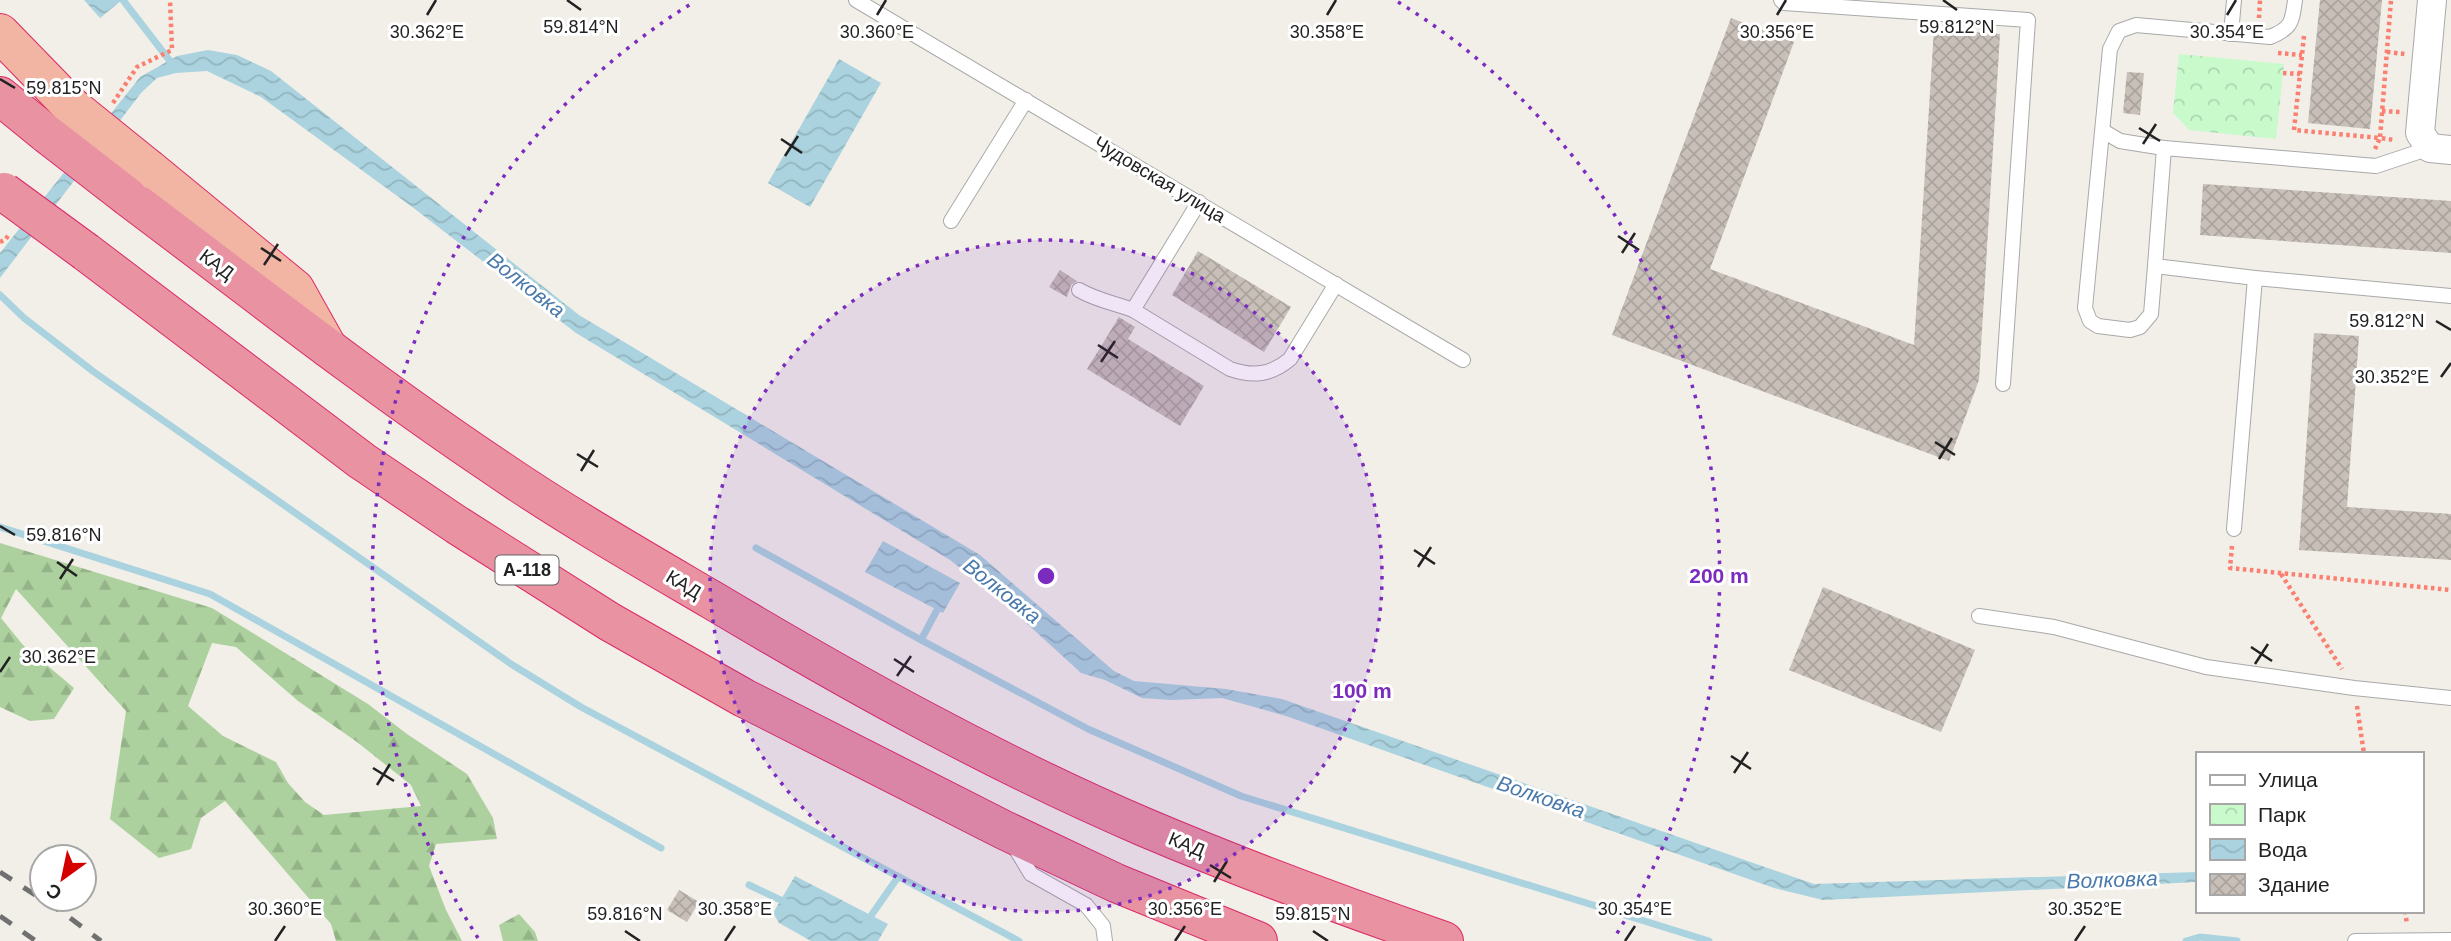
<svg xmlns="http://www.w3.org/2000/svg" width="2451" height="941" font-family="Helvetica,sans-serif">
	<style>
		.forest { fill: url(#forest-firs); fill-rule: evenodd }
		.park { fill: url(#park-crowns) }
		.water { fill: url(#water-waves) }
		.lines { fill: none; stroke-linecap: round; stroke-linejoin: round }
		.stream { stroke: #aad3df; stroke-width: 7 }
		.building { fill: url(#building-cross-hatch) }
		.service-casing { stroke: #a9a9a9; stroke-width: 16 }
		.minor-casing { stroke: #a9a9a9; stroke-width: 30 }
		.trunk-casing { stroke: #dc2a67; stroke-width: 40 }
		.motorway-casing { stroke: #dc2a67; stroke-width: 40 }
		.path { stroke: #fa8072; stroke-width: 4.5; stroke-dasharray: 3.5 3.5; stroke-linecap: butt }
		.service { stroke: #fff; stroke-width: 14 }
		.minor { stroke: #fff; stroke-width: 28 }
		.trunk { stroke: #f2b4a3; stroke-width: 38 }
		.motorway { stroke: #e892a2; stroke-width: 38 }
		.rail { stroke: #707070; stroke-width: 5; stroke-dasharray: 14 14; stroke-linecap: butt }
		.trunk-bridge-casing { stroke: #dc2a67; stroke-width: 40; stroke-linecap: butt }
		.motorway-bridge-casing { stroke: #dc2a67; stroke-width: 40; stroke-linecap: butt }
		.trunk-bridge { stroke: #f2b4a3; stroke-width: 38 }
		.motorway-bridge { stroke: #e892a2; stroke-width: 38 }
		.ticks { fill: none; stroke: #222; stroke-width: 2.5 }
		.ring { fill: none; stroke: #7b2cbf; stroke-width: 3.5; stroke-dasharray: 3.5 7 }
		.labels { text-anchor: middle; stroke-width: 6; stroke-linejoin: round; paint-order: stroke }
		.shield { fill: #fff; stroke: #646464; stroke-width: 2 }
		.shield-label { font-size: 18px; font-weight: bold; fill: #222 }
		.street-label { font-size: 19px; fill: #222; stroke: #fff }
		.water-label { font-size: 21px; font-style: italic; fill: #4a7aab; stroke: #fff }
		.ticks-label { font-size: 18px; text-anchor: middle; fill: #222; stroke: #fff; stroke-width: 6; stroke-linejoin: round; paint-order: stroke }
		.centre { fill: #7b2cbf; stroke: #fff; stroke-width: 3.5 }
		.ring-label { font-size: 21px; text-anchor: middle; font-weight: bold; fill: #7b2cbf; stroke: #fff; stroke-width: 6; stroke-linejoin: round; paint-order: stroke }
	</style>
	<defs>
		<pattern id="forest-firs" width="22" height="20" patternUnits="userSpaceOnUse" patternTransform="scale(1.75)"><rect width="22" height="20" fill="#add19e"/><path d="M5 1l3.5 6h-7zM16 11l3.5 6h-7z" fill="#95b388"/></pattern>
		<pattern id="park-crowns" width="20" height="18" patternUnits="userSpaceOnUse" patternTransform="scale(1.75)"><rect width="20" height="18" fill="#c8facc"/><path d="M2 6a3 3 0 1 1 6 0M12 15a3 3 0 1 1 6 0" fill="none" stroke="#acd6af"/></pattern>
		<pattern id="water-waves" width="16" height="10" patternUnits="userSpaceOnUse" patternTransform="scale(1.75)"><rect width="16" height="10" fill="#aad3df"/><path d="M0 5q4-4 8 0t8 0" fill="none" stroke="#92b5bf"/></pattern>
		<pattern id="building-cross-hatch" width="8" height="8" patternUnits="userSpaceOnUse" patternTransform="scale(1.75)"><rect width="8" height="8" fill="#c7bfb8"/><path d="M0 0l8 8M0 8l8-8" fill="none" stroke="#aba49e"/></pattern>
	</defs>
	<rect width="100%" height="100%" fill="#f2efe9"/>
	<!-- forest -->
	<g class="forest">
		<path d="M 0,543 L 212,608 L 368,704 L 407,734 L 467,774 L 493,818 L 497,839 L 436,844 L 429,866 L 446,910 L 462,941 L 336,941 L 331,924 L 225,801 L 201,818 L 191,849 L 159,858 L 110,819 L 126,711 L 16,589 L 1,618 L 23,645 L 74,688 L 54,719 L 30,721 L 0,707 ZM 212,643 L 236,647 L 298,701 L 357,742 L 411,785 L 421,806 L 324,815 L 305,802 L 288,783 L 276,762 L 223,736 L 188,706 Z"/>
		<polygon points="519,914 535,932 538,941 503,941 499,925"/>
	</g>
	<!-- park -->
	<polygon class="park" points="2179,54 2284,64 2276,139 2189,130 2173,113"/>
	<!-- water -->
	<g class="water">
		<polygon points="84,0 122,0 100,18"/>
		<polygon points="208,50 237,55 271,71 579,315 980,555 1114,671 1134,681 1226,689 1282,699 1814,884 2197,872 2197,882 1823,900 1774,888 1286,716 1222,698 1171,700 1142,698 1105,680 1081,673 999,598 950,560 576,333 411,206 261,97 207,71 176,73 157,78 141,93 0,278 0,253 140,77 177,56"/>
		<polygon points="839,59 881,83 810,207 768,183"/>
		<polygon points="883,541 960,583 943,613 865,572"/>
		<polygon points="795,876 888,924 878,941 811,941 779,923 773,913"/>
	</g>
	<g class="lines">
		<!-- stream -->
		<g class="stream">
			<polyline points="123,0 173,65"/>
			<polyline points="0,295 24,318 94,372 511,664 581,707 1019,941"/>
			<polyline points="0,527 210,594 661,848"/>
			<polyline points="756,548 921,640 1088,729 1241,796 1709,941"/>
			<polyline points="921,640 937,610"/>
			<polyline points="749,885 789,904"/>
			<polyline points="866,923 898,877"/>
			<polyline points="2186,941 2200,937 2237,941"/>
		</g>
	</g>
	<!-- building -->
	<g class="building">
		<polygon points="2320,0 2382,0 2370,129 2308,123"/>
		<polygon points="1731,18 1794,42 1710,269 1914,345 1934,29 2000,34 1979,380 1949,461 1612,335"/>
		<polygon points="2127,72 2144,73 2140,115 2123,113"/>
		<polygon points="2203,184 2451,201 2451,253 2200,235"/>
		<polygon points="1198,251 1291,307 1264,352 1172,295"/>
		<polygon points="1060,270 1077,281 1071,285 1067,297 1049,287"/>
		<polygon points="1119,317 1135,327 1128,339 1204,386 1180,426 1087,369"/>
		<polygon points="2314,333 2359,336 2347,507 2451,514 2451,560 2299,550"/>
		<polygon points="1823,587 1975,650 1941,732 1789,670"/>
		<polygon points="679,890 699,902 687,922 667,910"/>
	</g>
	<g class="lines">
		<!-- service casing -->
		<g class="service-casing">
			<g id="service">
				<polyline points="856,0 1463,360"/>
				<polyline points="1781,0 1784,3 2028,20 2003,384"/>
				<polyline points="2231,34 2234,0"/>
				<polyline points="2103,131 2120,141 2164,148"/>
				<polyline points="2430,148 2376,166 2164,148 2155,266 2255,278 2451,296"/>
				<path d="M 1199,202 L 1133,310 L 1230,369 C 1253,377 1271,375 1290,359 L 1336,284"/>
				<polyline points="951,221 1026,100"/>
				<path d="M 2155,266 L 2151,314 L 2140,327 L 2130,330 L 2098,326 L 2090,321 L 2085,308 L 2110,49 L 2119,31 L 2136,25 L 2270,37 C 2292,28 2292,22 2295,0"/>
				<path d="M 1079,290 C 1096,300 1114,303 1133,310"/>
				<polyline points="2234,529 2255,278"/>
				<polyline points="1979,616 2054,627 2206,667 2354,688 2451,698"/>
				<polyline points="1014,846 1031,874 1086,905 1103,926 1105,941"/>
				<polyline points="2355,941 2451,940"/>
			</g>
		</g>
		<!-- minor casing -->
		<g class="minor-casing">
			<polyline id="minor" points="2432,0 2420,133 2430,148 2451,150"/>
		</g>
		<!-- trunk casing -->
		<g class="trunk-casing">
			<g id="trunk">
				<polyline points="0,33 71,106"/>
				<polyline points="149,169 295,289 328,348"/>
			</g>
		</g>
		<!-- motorway casing -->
		<g class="motorway-casing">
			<g id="motorway">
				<polyline points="0,96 48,135"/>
				<path d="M 128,197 C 248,287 366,380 491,464 C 562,513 637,556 712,600 C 851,683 995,763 1144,827 C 1243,869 1343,906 1444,941"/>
				<polyline points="86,252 362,461 457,525 610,622 744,698 1004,830 1116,883 1258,941"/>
			</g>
		</g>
		<!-- path -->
		<g class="path">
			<polyline points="2259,18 2260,0"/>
			<polyline points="2304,36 2294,130 2380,138 2391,0"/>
			<polyline points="2387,52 2405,54"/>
			<polyline points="2278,53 2302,55"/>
			<polyline points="2283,73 2300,74"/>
			<polyline points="113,103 137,67 172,50 170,0"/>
			<polyline points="2382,111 2400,112"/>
			<polyline points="2375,149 2380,138 2395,140"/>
			<polyline points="0,242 5,240 10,233"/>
			<polyline points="2232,546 2230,568 2451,590"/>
			<polyline points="2281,574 2342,669"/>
			<polyline points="2357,706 2364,754"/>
			<polyline points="2405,911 2407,924"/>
		</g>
		<!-- service -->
		<use href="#service" class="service"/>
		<!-- minor -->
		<use href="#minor" class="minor"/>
		<!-- trunk -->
		<use href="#trunk" class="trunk"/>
		<!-- motorway -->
		<use href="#motorway" class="motorway"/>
		<!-- rail -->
		<g class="rail">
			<polyline points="0,872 66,915 101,941"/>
			<polyline points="0,916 36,941"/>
		</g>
		<!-- trunk-bridge casing -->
		<g class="trunk-bridge-casing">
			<polyline id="trunk-bridge" points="71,106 149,169"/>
		</g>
		<!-- motorway-bridge casing -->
		<g class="motorway-bridge-casing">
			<g id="motorway-bridge">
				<polyline points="48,135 128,197"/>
				<polyline points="4,192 86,252"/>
			</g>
		</g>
		<!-- trunk-bridge -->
		<use href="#trunk-bridge" class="trunk-bridge"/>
		<!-- motorway-bridge -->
		<use href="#motorway-bridge" class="motorway-bridge"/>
	</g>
	<!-- ticks -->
	<path class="ticks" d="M 567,0 L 581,10M 1943,0 L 1957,10M 427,15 L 436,0M 877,15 L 886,0M 1327,15 L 1336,0M 1777,15 L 1786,0M 2227,15 L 2236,0M 0,79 L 15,88M 2139,128 L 2160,141M 781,139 L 802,153M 2143,144 L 2156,124M 785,156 L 798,136M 1618,236 L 1639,250M 261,248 L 281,261M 1622,253 L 1635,233M 264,265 L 278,244M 2436,321 L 2451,330M 1098,345 L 1118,358M 1101,362 L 1115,341M 2441,377 L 2451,363M 1935,442 L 1955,455M 577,454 L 598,467M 1939,459 L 1952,438M 581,471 L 594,450M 0,526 L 15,535M 1414,550 L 1435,564M 57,562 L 77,576M 1418,567 L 1431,547M 60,579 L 73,559M 2251,647 L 2272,661M 894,659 L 914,672M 2255,664 L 2268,644M 0,672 L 10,657M 897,676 L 911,656M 1731,756 L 1751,769M 373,768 L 394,781M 1734,773 L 1748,752M 377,785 L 390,764M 1210,865 L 1231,878M 1214,882 L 1227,861M 625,931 L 640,941M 1313,931 L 1328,941M 275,941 L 285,926M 725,941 L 735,926M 1175,941 L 1185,926M 1625,941 L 1635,926M 2075,941 L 2085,926"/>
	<!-- distance rings -->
	<circle cx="1046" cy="576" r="336" fill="#7b2cbf" fill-opacity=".12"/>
	<g class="ring">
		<circle cx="1046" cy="576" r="336"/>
		<path d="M478 938A673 673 0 0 1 694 2M1398 2A673 673 0 0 1 1614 938"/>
	</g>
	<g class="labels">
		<!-- shield labels -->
		<rect class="shield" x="495.5" y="555.5" width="63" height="29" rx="5"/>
		<g class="shield-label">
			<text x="527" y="576">А-118</text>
		</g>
		<!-- street labels -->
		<g class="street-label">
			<text transform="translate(1160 179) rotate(31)" y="7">Чудовская улица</text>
			<text transform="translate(217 264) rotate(37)" y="7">КАД</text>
			<text transform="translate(684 584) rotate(31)" y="7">КАД</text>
			<text transform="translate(1187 844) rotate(22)" y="7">КАД</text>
		</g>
		<!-- water labels -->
		<g class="water-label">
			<text transform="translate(526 285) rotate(38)" y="7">Волковка</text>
			<text transform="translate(1002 591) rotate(38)" y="7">Волковка</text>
			<text transform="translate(1541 797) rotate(19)" y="7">Волковка</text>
			<text transform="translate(2112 880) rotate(-2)" y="7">Волковка</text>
		</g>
	</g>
	<g class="ticks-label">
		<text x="581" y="33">59.814°N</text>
		<text x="1957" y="33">59.812°N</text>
		<text x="427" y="38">30.362°E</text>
		<text x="877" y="38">30.360°E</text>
		<text x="2227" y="38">30.354°E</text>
		<text x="1327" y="38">30.358°E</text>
		<text x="1777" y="38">30.356°E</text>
		<text x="64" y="94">59.815°N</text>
		<text x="2387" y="327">59.812°N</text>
		<text x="2392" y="383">30.352°E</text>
		<text x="64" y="541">59.816°N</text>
		<text x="59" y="663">30.362°E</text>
		<text x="285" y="915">30.360°E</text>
		<text x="735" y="915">30.358°E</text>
		<text x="1185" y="915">30.356°E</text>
		<text x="1635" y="915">30.354°E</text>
		<text x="2085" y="915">30.352°E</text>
		<text x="625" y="920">59.816°N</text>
		<text x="1313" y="920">59.815°N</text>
	</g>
	<circle cx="1046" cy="576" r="10" class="centre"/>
	<g class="ring-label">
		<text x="1719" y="583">200 m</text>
		<text x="1362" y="698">100 m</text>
	</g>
	<!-- legend -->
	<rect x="2196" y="752" width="228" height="161" fill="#ffffff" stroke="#a7a7a7" stroke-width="2"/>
	<rect x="2210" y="775" width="35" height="10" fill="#ffffff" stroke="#a7a7a7" stroke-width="2"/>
	<text x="2258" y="787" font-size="21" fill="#222222">Улица</text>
	<rect x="2210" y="804" width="35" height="21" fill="url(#park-crowns)" stroke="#a7a7a7" stroke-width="2"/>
	<text x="2258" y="822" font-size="21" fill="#222222">Парк</text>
	<rect x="2210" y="839" width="35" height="21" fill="url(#water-waves)" stroke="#a7a7a7" stroke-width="2"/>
	<text x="2258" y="857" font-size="21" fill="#222222">Вода</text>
	<rect x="2210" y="874" width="35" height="21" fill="url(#building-cross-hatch)" stroke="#a7a7a7" stroke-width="2"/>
	<text x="2258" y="892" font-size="21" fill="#222222">Здание</text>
	<!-- north arrow -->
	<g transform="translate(63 878) rotate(213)"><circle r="33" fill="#ffffff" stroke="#a7a7a7" stroke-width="2"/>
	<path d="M0-5L12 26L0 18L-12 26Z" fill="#d40000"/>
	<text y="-10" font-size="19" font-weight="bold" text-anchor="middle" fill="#222222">С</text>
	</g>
</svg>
